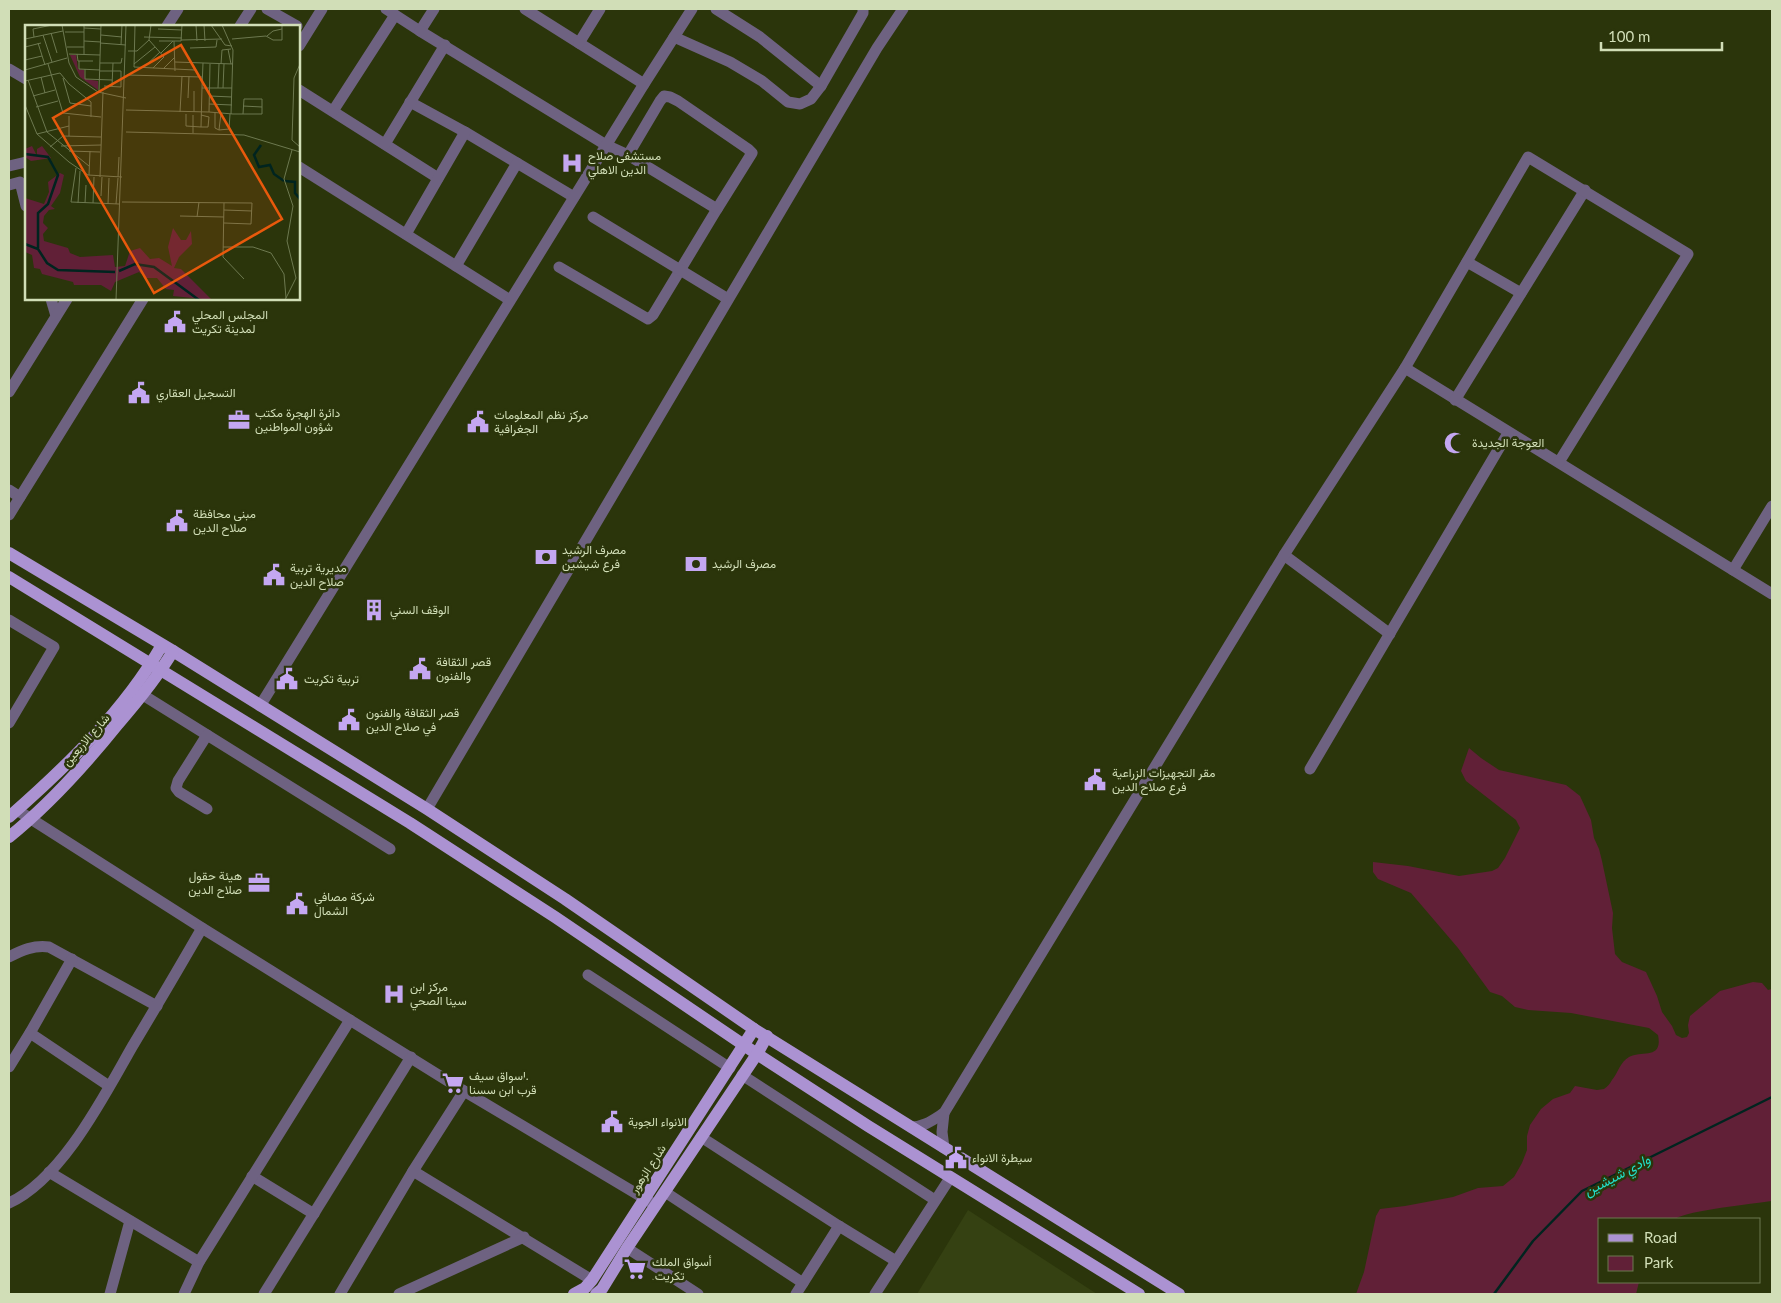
<svg xmlns="http://www.w3.org/2000/svg" width="1781" height="1303" font-family="Lato,Vazirmatn,sans-serif">
	<style>
		.built { fill: #354112 }
		.green { fill: #612037 }
		.lines { fill: none; stroke-linecap: round; stroke-linejoin: round }
		.stream { stroke: #00241f; stroke-width: 2.5 }
		.minor { stroke: #6e6281; stroke-width: 11 }
		.major { stroke: #ab92d2; stroke-width: 12 }
		.labels { text-anchor: middle; stroke-width: 5; stroke-linejoin: round; paint-order: stroke }
		.poi-label { font-size: 12px; fill: #d1deb7; stroke: #2b350b; text-anchor: start }
		.street-label { font-size: 12px; fill: #d1deb7; stroke: #2b350b }
		.water-label { font-size: 14px; font-style: italic; fill: #22e1ca; stroke: #2b350b }
		.inset-river { fill: none; stroke: #00241f; stroke-width: 2.5 }
		.inset-road { fill: none; stroke: #6d7950; stroke-width: 1 }
		.view { fill: #e8590c; fill-opacity: 0.15; stroke: #e8590c; stroke-width: 2.5 }
		.inset-edge { fill: none; stroke: #d1deb7; stroke-width: 2.5 }
	</style>
	<rect width="100%" height="100%" fill="#2b350b"/>
	<!-- built -->
	<polygon class="built" points="968,1210 1097,1294 917,1294"/>
	<!-- green -->
	<path class="green" d="M 1469,748 L 1481,758 L 1499,770 L 1566,785 L 1580,796 L 1591,820 L 1594,838 L 1599,849 L 1602,861 L 1613,913 L 1612,928 L 1615,954 L 1622,962 L 1646,972 L 1657,996 L 1662,1012 L 1672,1026 L 1676,1035 L 1682,1038 L 1687,1037 L 1689,1033 L 1688,1025 L 1690,1016 L 1720,991 L 1753,982 L 1762,983 L 1768,990 L 1772,989 L 1772,1201 C 1752,1204 1689,1210 1675,1219 L 1600,1219 L 1600,1282 L 1639,1282 L 1636,1294 L 1356,1294 L 1364,1272 L 1376,1216 L 1380,1209 L 1405,1206 L 1453,1197 L 1478,1188 L 1503,1186 L 1514,1177 L 1522,1163 L 1527,1150 L 1527,1136 L 1530,1125 L 1541,1109 L 1553,1099 L 1570,1093 L 1575,1086 L 1597,1090 L 1604,1089 C 1607,1087 1610,1084 1612,1080 C 1618,1073 1620,1062 1629,1057 C 1642,1050 1663,1060 1658,1035 L 1649,1028 L 1571,1013 L 1528,1010 L 1515,1007 L 1502,996 L 1490,992 L 1458,948 L 1411,893 L 1378,879 L 1373,872 L 1373,862 L 1408,866 L 1459,876 L 1492,871 L 1498,868 L 1505,858 L 1520,828 L 1516,820 L 1466,781 L 1461,771 Z"/>
	<g class="lines">
		<!-- stream -->
		<polyline class="stream" points="1494,1294 1533,1241 1582,1191 1772,1097"/>
		<!-- minor -->
		<g class="minor">
			<polyline points="267,9 297,26"/>
			<polyline points="386,9 420,31 434,9"/>
			<polyline points="525,9 644,84"/>
			<polyline points="716,9 760,37 821,86"/>
			<polyline points="167,26 178,9"/>
			<polyline points="240,26 251,9"/>
			<polyline points="420,31 606,145 628,155 717,209 653,315 648,319 559,267"/>
			<polyline points="674,37 730,62 762,81 788,102 800,104 811,99 821,86 863,13 863,9"/>
			<polyline points="579,43 600,9"/>
			<polyline points="299,46 322,9"/>
			<polyline points="9,69 26,79"/>
			<polyline points="299,90 438,178"/>
			<polyline points="410,102 465,132 574,197"/>
			<polyline points="333,111 395,15"/>
			<polyline points="385,144 445,45"/>
			<polyline points="628,155 660,101 664,96 670,97 678,101 748,149 752,153 717,209"/>
			<polyline points="9,166 26,162"/>
			<polyline points="299,167 510,300"/>
			<polyline points="9,185 20,182 26,206"/>
			<polyline points="593,217 728,299"/>
			<polyline points="406,234 465,132"/>
			<polyline points="1467,262 1521,293"/>
			<polyline points="456,266 517,163"/>
			<polyline points="51,299 56,316"/>
			<polyline points="1405,368 1772,594"/>
			<polyline points="9,392 67,299"/>
			<polyline points="1455,400 1585,190"/>
			<polyline points="9,490 20,497"/>
			<polyline points="9,515 143,299"/>
			<polyline points="1284,555 1390,634"/>
			<polyline points="1733,570 1772,506"/>
			<polyline points="9,620 54,647 9,723"/>
			<polyline points="143,695 390,849"/>
			<polyline points="260,706 644,84 692,9"/>
			<polyline points="1310,769 1508,433"/>
			<polyline points="207,809 179,792 176,788 178,781 207,735"/>
			<polyline points="427,809 877,48 903,9"/>
			<polyline points="17,810 202,928 464,1091 652,1203"/>
			<path d="M 9,957 C 22,950 34,945 49,947 L 157,1006"/>
			<polyline points="588,975 730,1068"/>
			<polyline points="30,1033 109,1086"/>
			<polyline points="9,1067 30,1033 72,959"/>
			<polyline points="742,1075 935,1200"/>
			<polyline points="944,1113 942,1132 944,1148"/>
			<path d="M 911,1127 C 924,1127 933,1120 944,1113 L 1284,555 L 1405,368 L 1528,157 L 1688,254 L 1559,462"/>
			<polyline points="701,1137 839,1226 896,1261"/>
			<polyline points="413,1171 592,1280"/>
			<polyline points="49,1172 199,1262"/>
			<polyline points="252,1176 314,1214"/>
			<polyline points="665,1192 803,1283"/>
			<path d="M 9,1203 C 62,1179 104,1096 132,1047 C 156,1007 179,968 202,928"/>
			<polyline points="627,1248 698,1294"/>
			<polyline points="110,1294 130,1221"/>
			<polyline points="184,1294 199,1262 350,1020"/>
			<polyline points="264,1294 411,1057"/>
			<polyline points="340,1294 413,1171 464,1091"/>
			<polyline points="399,1294 524,1237"/>
			<polyline points="796,1294 839,1226"/>
			<polyline points="875,1294 950,1178"/>
		</g>
		<!-- major -->
		<g class="major">
			<polyline points="9,553 173,651 427,809 565,899 754,1029 1179,1294"/>
			<polyline points="9,577 410,823 555,917 757,1054 868,1126 1139,1294"/>
			<path d="M 9,817 C 66,767 124,711 162,645"/>
			<path d="M 9,837 C 50,804 85,765 118,724 C 138,701 157,678 173,651"/>
			<polyline points="574,1294 585,1288 592,1280 754,1029"/>
			<polyline points="596,1294 602,1289 627,1248 757,1054 767,1036"/>
		</g>
	</g>
	<!-- icons -->
	<defs>
		<g id="hospital-bare" transform="scale(1.725)"><path d="M-5-5h3v3.5h4V-5h3V5h-3V1.5h-4V5h-3Z" fill="#c4a7f1" stroke="#2b350b" stroke-width="2.5" paint-order="stroke"/></g>
		<g id="civic-bare" transform="scale(1.725)"><path d="M-.6-6.5H3V-4.5H.6V-3L4-1V1h2V6H-6V1h2V-1L-.6-3ZM-1.2 2.5V6h2.4V2.5Z" fill="#c4a7f1" stroke="#2b350b" stroke-width="2.5" paint-order="stroke"/></g>
		<g id="office-bare" transform="scale(1.725)"><path d="M-6-3h4V-5.5h4V-3h4V5H-6ZM-1-4.5V-3h2v-1.5ZM-6 0V1H6V0Z" fill="#c4a7f1" stroke="#2b350b" stroke-width="2.5" paint-order="stroke"/></g>
		<g id="mosque-bare" transform="scale(1.725)"><path d="M3.5-4.9A6 6 0 1 0 3.5 4.9A5 5 0 1 1 3.5-4.9Z" fill="#c4a7f1" stroke="#2b350b" stroke-width="2.5" paint-order="stroke"/></g>
		<g id="bank-bare" transform="scale(1.725)"><path d="M-6-4H6V4H-6ZM0-2.3a2.3 2.3 0 1 0 0 4.6a2.3 2.3 0 1 0 0-4.6Z" fill="#c4a7f1" stroke="#2b350b" stroke-width="2.5" paint-order="stroke"/></g>
		<g id="building-bare" transform="scale(1.725)"><path d="M-4-6H4V6H1V3H-1V6H-4ZM-2.5-4.3h1.7v1.8h-1.7ZM.8-4.3h1.7v1.8H.8ZM-2.5-1h1.7V.8h-1.7ZM.8-1h1.7V.8H.8Z" fill="#c4a7f1" stroke="#2b350b" stroke-width="2.5" paint-order="stroke"/></g>
		<g id="supermarket-bare" transform="scale(1.725)"><path d="M-6-5.5h2.5l.6 2H6L4.5 2H-2.5L-4.4-4H-6ZM-1.5 3.2a1.3 1.3 0 1 0 .1 0ZM3 3.2a1.3 1.3 0 1 0 .1 0Z" fill="#c4a7f1" stroke="#2b350b" stroke-width="2.5" paint-order="stroke"/></g>
	</defs>
	<g fill-rule="evenodd">
		<use href="#hospital-bare" x="572" y="163"/>
		<use href="#civic-bare" x="175" y="322"/>
		<use href="#civic-bare" x="139" y="393"/>
		<use href="#office-bare" x="239" y="420"/>
		<use href="#civic-bare" x="478" y="422"/>
		<use href="#mosque-bare" x="1455" y="443"/>
		<use href="#civic-bare" x="177" y="521"/>
		<use href="#bank-bare" x="546" y="557"/>
		<use href="#bank-bare" x="696" y="564"/>
		<use href="#civic-bare" x="274" y="575"/>
		<use href="#building-bare" x="374" y="610"/>
		<use href="#civic-bare" x="420" y="669"/>
		<use href="#civic-bare" x="287" y="679"/>
		<use href="#civic-bare" x="349" y="720"/>
		<use href="#civic-bare" x="1095" y="780"/>
		<use href="#office-bare" x="259" y="883"/>
		<use href="#civic-bare" x="297" y="904"/>
		<use href="#hospital-bare" x="394" y="994"/>
		<use href="#supermarket-bare" x="453" y="1083"/>
		<use href="#civic-bare" x="612" y="1122"/>
		<use href="#civic-bare" x="956" y="1158"/>
		<use href="#supermarket-bare" x="635" y="1269"/>
	</g>
	<g class="labels">
		<!-- poi labels -->
		<g class="poi-label">
			<text x="588" y="160">مستشفى صلاح<tspan x="588" dy="14">الدين الاهلي</tspan></text>
			<text x="192" y="319">المجلس المحلي<tspan x="192" dy="14">لمدينة تكريت</tspan></text>
			<text x="156" y="397">التسجيل العقاري</text>
			<text x="255" y="417">دائرة الهجرة مكتب<tspan x="255" dy="14">شؤون المواطنين</tspan></text>
			<text x="494" y="419">مركز نظم المعلومات<tspan x="494" dy="14">الجغرافية</tspan></text>
			<text x="1472" y="447">العوجة الجديدة</text>
			<text x="193" y="518">مبنى محافظة<tspan x="193" dy="14">صلاح الدين</tspan></text>
			<text x="562" y="554">مصرف الرشيد<tspan x="562" dy="14">فرع شيشين</tspan></text>
			<text x="712" y="568">مصرف الرشيد</text>
			<text x="290" y="572">مديرية تربية<tspan x="290" dy="14">صلاح الدين</tspan></text>
			<text x="390" y="614">الوقف السني</text>
			<text x="436" y="666">قصر الثقافة<tspan x="436" dy="14">والفنون</tspan></text>
			<text x="304" y="683">تربية تكريت</text>
			<text x="366" y="717">قصر الثقافة والفنون<tspan x="366" dy="14">في صلاح الدين</tspan></text>
			<text x="1112" y="777">مقر التجهيزات الزراعية<tspan x="1112" dy="14">فرع صلاح الدين</tspan></text>
			<text x="242" y="880" text-anchor="end">هيئة حقول<tspan x="242" dy="14">صلاح الدين</tspan></text>
			<text x="314" y="901">شركة مصافي<tspan x="314" dy="14">الشمال</tspan></text>
			<text x="410" y="991">مركز ابن<tspan x="410" dy="14">سينا الصحي</tspan></text>
			<text x="469" y="1080">اسواق سيف.<tspan x="469" dy="14">قرب ابن سسنا</tspan></text>
			<text x="628" y="1126">الانواء الجوية</text>
			<text x="972" y="1162">سيطرة الانواء</text>
			<text x="652" y="1266">أسواق الملك<tspan x="652" dy="14">.تكريت</tspan></text>
		</g>
		<!-- street labels -->
		<g class="street-label">
			<text transform="translate(86 740) rotate(-49)" y="4">شارع الاربعين</text>
			<text transform="translate(648 1169) rotate(-57)" y="4">شارع الزهور</text>
		</g>
		<!-- water labels -->
		<g class="water-label">
			<text transform="translate(1617 1175) rotate(-28)" y="5">وادي شيشين</text>
		</g>
	</g>
	<!-- overview -->
	<g transform="translate(25 25)">
		<rect width="275" height="275" fill="#2b350b"/>
		<path d="M 45,30 L 51,30 L 53,44 L 59,45 L 60,54 L 73,56 L 73,65 L 55,52 ZM 7,121 L 12,131 L 12,124 L 17,121 L 26,133 L 6,136 L 0,132 L 0,124 ZM 35,148 L 39,150 L 35,168 L 26,181 L 30,184 L 24,185 L 19,191 L 18,198 L 23,203 L 18,209 L 19,216 L 43,223 L 45,228 L 55,232 L 88,230 L 90,242 L 100,241 L 105,226 L 115,223 L 125,234 L 134,233 L 147,241 L 143,222 L 148,203 L 156,215 L 161,215 L 166,206 L 167,219 L 154,232 L 149,243 L 156,244 L 187,275 L 148,271 L 149,265 L 141,264 L 132,253 L 121,253 L 114,247 L 90,257 L 86,266 L 76,260 L 49,260 L 48,257 L 17,249 L 15,244 L 9,243 L 7,230 L 0,227 L 0,173 L 19,179 L 24,167 L 23,157 Z" fill="#612037"/>
		<path class="inset-river" d="M 236,120 L 229,130 L 234,142 L 245,140 L 249,149 L 259,156M 0,129 L 23,132 L 33,150 L 23,179 L 13,188 L 13,223M 260,156 L 270,157 L 270,168 L 275,174M 0,219 L 13,224 L 22,238 L 33,245 L 90,247M 94,246 L 110,239 L 129,242 L 174,275"/>
		<path class="inset-road" d="M 37,0 L 44,38 L 51,52 L 73,67 L 101,73M 110,0 L 109,42 L 170,45M 171,0 L 172,16M 179,0 L 180,16M 186,0 L 200,20 L 207,21M 197,0 L 208,25 L 206,89M 59,3 L 76,4M 133,4 L 157,5M 40,7 L 59,7M 26,8 L 32,28M 18,10 L 27,37M 76,10 L 97,12M 242,11 L 248,6 L 257,4M 9,12 L 8,4 L 27,0M 119,12 L 157,13M 0,14 L 38,6M 207,14 L 241,11 L 248,15 L 257,15 L 257,0M 124,15 L 139,32 L 128,43M 156,15 L 197,14M 59,16 L 76,17M 134,16 L 156,16 L 157,0M 149,16 L 150,46M 13,18 L 20,40M 75,18 L 101,20M 96,20 L 97,0M 0,22 L 16,18M 42,22 L 59,22M 165,23 L 191,22 L 192,15M 203,24 L 206,39M 103,26 L 112,26 L 124,15 L 126,0M 136,28 L 148,16M 44,29 L 75,30M 52,29 L 53,36 L 68,36M 59,30 L 59,0M 0,35 L 17,31M 54,36 L 54,44 L 75,45M 150,37 L 208,39M 75,38 L 96,38 L 97,33M 178,38 L 177,63 L 207,63M 23,39 L 38,88 L 76,92M 109,39 L 130,22M 196,39 L 197,25 L 206,24M 275,39 L 269,53 L 267,115 L 275,122M 118,43 L 135,27M 139,43 L 150,32M 60,44 L 60,54 L 87,55M 0,45 L 42,33M 75,46 L 96,46 L 96,62 L 79,61M 102,50 L 177,52M 16,52 L 20,68M 38,53 L 45,78 L 66,81M 3,55 L 22,107 L 64,141M 0,56 L 35,48 L 44,59 L 66,77 L 66,92M 87,61 L 88,38M 193,63 L 194,39M 198,63 L 199,39M 74,66 L 76,0M 8,71 L 30,65M 185,71 L 207,72M 163,73 L 164,51M 184,79 L 207,80M 0,80 L 12,109 L 44,137 L 63,150 L 97,152M 218,81 L 237,82M 11,82 L 33,76M 101,85 L 184,87 L 208,89 L 237,89 L 237,74 L 219,74 L 218,89M 155,87 L 157,51M 169,87 L 169,66M 184,87 L 185,39M 190,88 L 190,103 L 194,105 L 204,104 L 205,89M 161,89 L 161,101 L 176,102 L 177,63M 176,102 L 183,102 L 184,92 L 176,90M 194,105 L 196,88M 101,107 L 219,110 L 275,127M 168,108 L 168,90M 12,109 L 44,101M 44,111 L 44,91M 36,121 L 76,120M 25,122 L 38,111 L 76,112M 44,126 L 75,127M 51,143 L 46,177 L 94,179M 64,150 L 65,126M 75,152 L 78,67M 93,152 L 94,132M 76,171 L 77,152M 97,177 L 227,178 L 226,199 L 199,198M 53,178 L 55,146M 60,178 L 61,160M 68,178 L 69,152M 199,178 L 198,232 L 219,254M 83,179 L 84,153M 91,179 L 93,153M 199,185 L 227,186M 155,191 L 199,192M 172,192 L 174,177M 198,222 L 228,222 L 246,228 L 259,249 L 261,273M 91,275 L 101,0M 260,275 L 271,253 L 262,216 L 268,181 L 259,154 L 267,125"/>
		<path class="view" d="M 156,20 L 257,194 L 129,268 L 28,93 Z"/>
		<rect width="275" height="275" class="inset-edge"/>
	</g>
	<!-- border -->
	<rect width="1781" height="1303" fill="none" stroke="#d1deb7" stroke-width="20"/>
	<!-- legend -->
	<rect x="1598" y="1218" width="162" height="65" fill="#2b350b" stroke="#6d7950"/>
	<rect x="1608" y="1234" width="25" height="8" fill="#ab92d2" stroke="#6d7950"/>
	<text x="1644" y="1243" font-size="15" fill="#d1deb7">Road</text>
	<rect x="1608" y="1256" width="25" height="15" fill="#612037" stroke="#6d7950"/>
	<text x="1644" y="1268" font-size="15" fill="#d1deb7">Park</text>
	<!-- scale -->
	<path d="M1601 42v8h121v-8" fill="none" stroke="#d1deb7" stroke-width="2.5"/>
	<text x="1608" y="42" font-size="15" fill="#d1deb7" stroke="#2b350b" stroke-width="4" paint-order="stroke">100 m</text>
</svg>
